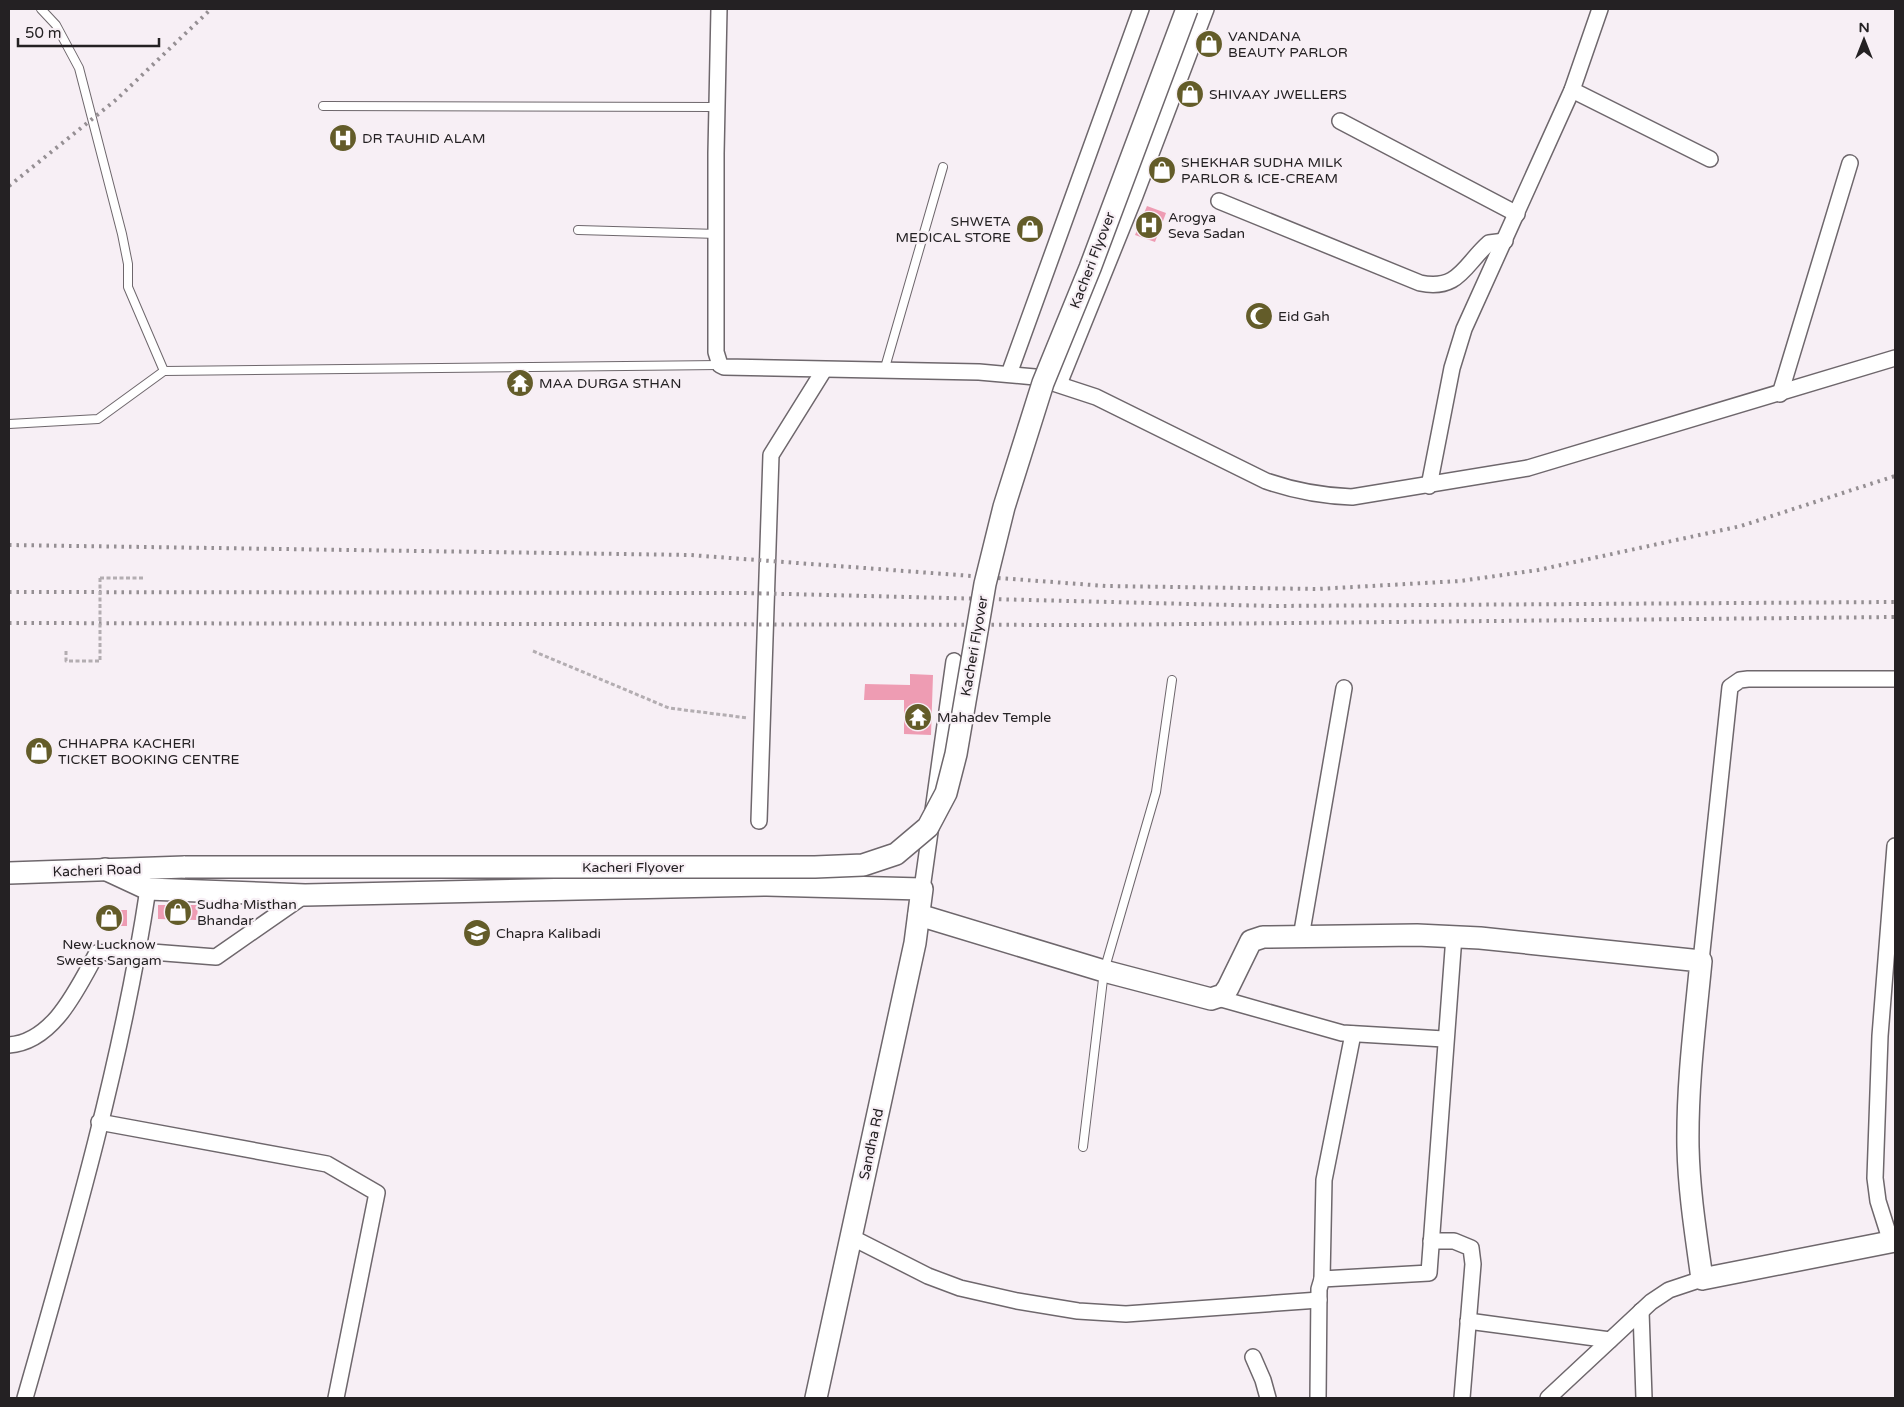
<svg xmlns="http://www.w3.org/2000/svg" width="1904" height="1407" font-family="'Varela Round',sans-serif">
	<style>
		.building { fill: #ee9cb3 }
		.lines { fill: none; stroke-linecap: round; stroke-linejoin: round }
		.lane-casing { stroke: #6e676c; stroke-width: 10 }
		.street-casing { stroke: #6e676c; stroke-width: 18 }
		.secondary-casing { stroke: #6e676c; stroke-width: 24 }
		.path { stroke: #b3adb1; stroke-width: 3; stroke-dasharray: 4 2.5; stroke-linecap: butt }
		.lane { stroke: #fff; stroke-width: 8 }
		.street { stroke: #fff; stroke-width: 15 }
		.secondary { stroke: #fff; stroke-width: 21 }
		.rail { stroke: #958f93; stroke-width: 4; stroke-dasharray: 2.5 5; stroke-linecap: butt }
		.secondary-bridge-casing { stroke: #6e676c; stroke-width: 24; stroke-linecap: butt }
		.path-bridge { stroke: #b3adb1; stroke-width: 3; stroke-dasharray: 4 2.5; stroke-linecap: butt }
		.secondary-bridge { stroke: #fff; stroke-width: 21 }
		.labels { text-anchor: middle; stroke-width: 4.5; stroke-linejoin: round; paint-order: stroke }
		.poi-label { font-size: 14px; fill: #242123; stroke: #f7eff5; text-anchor: start }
		.street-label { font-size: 14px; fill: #242123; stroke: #f7eff5 }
	</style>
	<rect width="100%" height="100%" fill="#f7eff5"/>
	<!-- building -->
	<g class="building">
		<polygon points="1147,206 1166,213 1155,242 1135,235"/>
		<polygon points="910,674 933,675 931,735 904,734 904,700 864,700 865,684 910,685"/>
		<polygon points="158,905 198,905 197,920 158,919"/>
		<rect x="102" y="910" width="25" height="16"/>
	</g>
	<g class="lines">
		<!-- lane casing -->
		<g class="lane-casing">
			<g id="lane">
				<polyline points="41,9 56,25 79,68 122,234 128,264 128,287 164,371"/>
				<polyline points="323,106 717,107"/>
				<polyline points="578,230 718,234"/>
				<polyline points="884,371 943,167"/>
				<polyline points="9,424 98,419 164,371 720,365"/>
				<polyline points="1083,1147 1104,971 1156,792 1172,680"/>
			</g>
		</g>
		<!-- street casing -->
		<g class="street-casing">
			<g id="street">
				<path d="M 719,9 L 716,153 L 716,352 L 720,365 L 724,367 L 979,372 L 1035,377 L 1096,397 L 1266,481 C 1295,491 1321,496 1352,497 L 1528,468 L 1895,358"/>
				<polyline points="1572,90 1710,159"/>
				<polyline points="1340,121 1517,214"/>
				<path d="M 1219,201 L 1420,283 C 1459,291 1464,265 1489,243 L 1505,241"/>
				<polyline points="1009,374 1141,9"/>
				<polyline points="1059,384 1135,196 1206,9"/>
				<polyline points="1780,394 1850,163"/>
				<polyline points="1429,486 1452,368 1464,329 1572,90 1600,9"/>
				<polyline points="759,821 771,455 824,370"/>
				<polyline points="922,889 954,661"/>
				<polyline points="1301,937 1344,688"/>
				<polyline points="1701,961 1730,687 1740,680 1748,679 1895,679"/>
				<polyline points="1218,998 1342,1033 1444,1039"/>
				<path d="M 9,1045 C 54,1042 78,987 97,953 L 139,951 L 216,957 L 305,895"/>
				<polyline points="99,1122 327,1164 377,1193 336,1398"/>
				<polyline points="851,1237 928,1276 960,1288 1017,1301 1078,1311 1126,1314 1319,1300"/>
				<polyline points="1431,1241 1454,1241 1471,1248 1473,1264 1462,1398"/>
				<polyline points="1891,1242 1878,1201 1875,1178 1880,1036 1895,846"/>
				<polyline points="1322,1279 1324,1180 1353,1034"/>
				<polyline points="1641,1311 1644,1398"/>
				<polyline points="1468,1321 1610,1340"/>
				<polyline points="1253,1357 1263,1380 1268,1398"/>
				<path d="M 25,1398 C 73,1231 122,1062 148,889"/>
				<polyline points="1318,1398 1319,1289 1322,1279 1429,1273 1454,936"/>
				<polyline points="1548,1398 1651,1302 1669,1290 1702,1279"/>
			</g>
		</g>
		<!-- secondary casing -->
		<g class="secondary-casing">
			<g id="secondary">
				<polyline points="105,869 148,889 305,895 767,885 922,889 915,943 816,1398"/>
				<polyline points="9,873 185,867"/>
				<path d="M 919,915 L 1104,971 L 1211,999 L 1223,995 L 1228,988 L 1251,941 L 1263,937 L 1417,935 L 1480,938 L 1701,961 C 1695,1023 1687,1085 1688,1147 C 1689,1192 1696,1235 1702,1279 L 1895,1241"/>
			</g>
		</g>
		<!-- path -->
		<g class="path">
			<polyline points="100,578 145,578"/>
			<polyline points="66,651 66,661 100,661"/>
			<polyline points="533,651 669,708 748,718"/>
		</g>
		<!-- lane -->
		<use href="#lane" class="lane"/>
		<!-- street -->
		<use href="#street" class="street"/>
		<!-- secondary -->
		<use href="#secondary" class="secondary"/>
		<!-- rail -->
		<g class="rail">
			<polyline points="9,186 117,99 211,9"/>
			<polyline points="9,545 690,555 1106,586 1317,589 1460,581 1538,570 1741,526 1895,476"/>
			<polyline points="9,592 746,593 1272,606 1895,602"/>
			<polyline points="9,623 1091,625 1895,617"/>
		</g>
		<!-- secondary-bridge casing -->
		<g class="secondary-bridge-casing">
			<polyline id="secondary-bridge" points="185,867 815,867 863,865 896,854 928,827 946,793 956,754 985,584 1004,507 1043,383 1090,268 1187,9"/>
		</g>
		<!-- path-bridge -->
		<polyline class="path-bridge" points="100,578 100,661"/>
		<!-- secondary-bridge -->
		<use href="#secondary-bridge" class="secondary-bridge"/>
	</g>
	<!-- icons -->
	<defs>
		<g id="shop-disc" transform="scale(1.4375)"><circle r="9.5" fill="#635c29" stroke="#f7eff5"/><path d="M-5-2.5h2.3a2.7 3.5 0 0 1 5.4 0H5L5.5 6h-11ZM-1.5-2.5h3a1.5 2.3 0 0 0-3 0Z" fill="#fff"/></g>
		<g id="hospital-disc" transform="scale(1.4375)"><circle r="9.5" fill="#635c29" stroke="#f7eff5"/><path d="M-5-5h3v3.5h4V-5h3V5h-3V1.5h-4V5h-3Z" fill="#fff"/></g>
		<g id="mosque-disc" transform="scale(1.4375)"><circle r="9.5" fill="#635c29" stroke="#f7eff5"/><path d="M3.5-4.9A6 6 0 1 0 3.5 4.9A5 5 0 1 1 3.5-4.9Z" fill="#fff"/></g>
		<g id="temple-disc" transform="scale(1.4375)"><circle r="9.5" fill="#635c29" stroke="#f7eff5"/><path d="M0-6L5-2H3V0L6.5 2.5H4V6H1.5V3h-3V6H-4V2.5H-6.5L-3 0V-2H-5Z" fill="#fff"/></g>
		<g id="school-disc" transform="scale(1.4375)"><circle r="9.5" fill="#635c29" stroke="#f7eff5"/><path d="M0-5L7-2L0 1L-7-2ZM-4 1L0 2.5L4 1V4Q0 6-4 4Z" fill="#fff"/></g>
	</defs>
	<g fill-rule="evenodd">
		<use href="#shop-disc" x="1209" y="44"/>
		<use href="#shop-disc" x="1190" y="94"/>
		<use href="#hospital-disc" x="343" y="138"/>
		<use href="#shop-disc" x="1162" y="170"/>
		<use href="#hospital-disc" x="1149" y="225"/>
		<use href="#shop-disc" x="1030" y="229"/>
		<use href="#mosque-disc" x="1259" y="316"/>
		<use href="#temple-disc" x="520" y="383"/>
		<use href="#temple-disc" x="918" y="717"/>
		<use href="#shop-disc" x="39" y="751"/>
		<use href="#shop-disc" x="178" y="912"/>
		<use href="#shop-disc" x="109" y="918"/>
		<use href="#school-disc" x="477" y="933"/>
	</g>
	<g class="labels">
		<!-- poi labels -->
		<g class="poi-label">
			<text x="1228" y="41">VANDANA<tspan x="1228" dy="16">BEAUTY PARLOR</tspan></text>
			<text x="1209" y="99">SHIVAAY JWELLERS</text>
			<text x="362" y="143">DR TAUHID ALAM</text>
			<text x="1181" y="167">SHEKHAR SUDHA MILK<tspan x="1181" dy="16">PARLOR &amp; ICE-CREAM</tspan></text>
			<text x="1168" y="222">Arogya<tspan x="1168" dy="16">Seva Sadan</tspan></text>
			<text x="1011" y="226" text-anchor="end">SHWETA<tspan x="1011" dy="16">MEDICAL STORE</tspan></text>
			<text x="1278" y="321">Eid Gah</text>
			<text x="539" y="388">MAA DURGA STHAN</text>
			<text x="937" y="722">Mahadev Temple</text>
			<text x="58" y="748">CHHAPRA KACHERI<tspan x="58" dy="16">TICKET BOOKING CENTRE</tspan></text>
			<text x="197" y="909">Sudha Misthan<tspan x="197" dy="16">Bhandar</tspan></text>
			<text x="496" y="938">Chapra Kalibadi</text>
			<text x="109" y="949" text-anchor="middle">New Lucknow<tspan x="109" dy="16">Sweets Sangam</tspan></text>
		</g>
		<!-- street labels -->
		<g class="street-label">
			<text transform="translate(1092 260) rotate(-69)" y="5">Kacheri Flyover</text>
			<text transform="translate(974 646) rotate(-80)" y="5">Kacheri Flyover</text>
			<text x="633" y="872">Kacheri Flyover</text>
			<text transform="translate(97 870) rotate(-2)" y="5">Kacheri Road</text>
			<text transform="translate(871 1144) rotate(-78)" y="5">Sandha Rd</text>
		</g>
	</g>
	<!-- border -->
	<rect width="1904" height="1407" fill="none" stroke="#242123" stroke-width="20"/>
	<!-- north arrow -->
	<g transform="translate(1864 40)" stroke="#f7eff5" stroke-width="4" paint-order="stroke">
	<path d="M0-4L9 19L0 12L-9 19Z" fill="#242123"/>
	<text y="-8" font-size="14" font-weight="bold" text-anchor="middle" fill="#242123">N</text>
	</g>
	<!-- scale -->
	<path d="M18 38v8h141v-8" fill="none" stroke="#242123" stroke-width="2.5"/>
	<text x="25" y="38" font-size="15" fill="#242123" stroke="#f7eff5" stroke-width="4" paint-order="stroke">50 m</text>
</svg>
